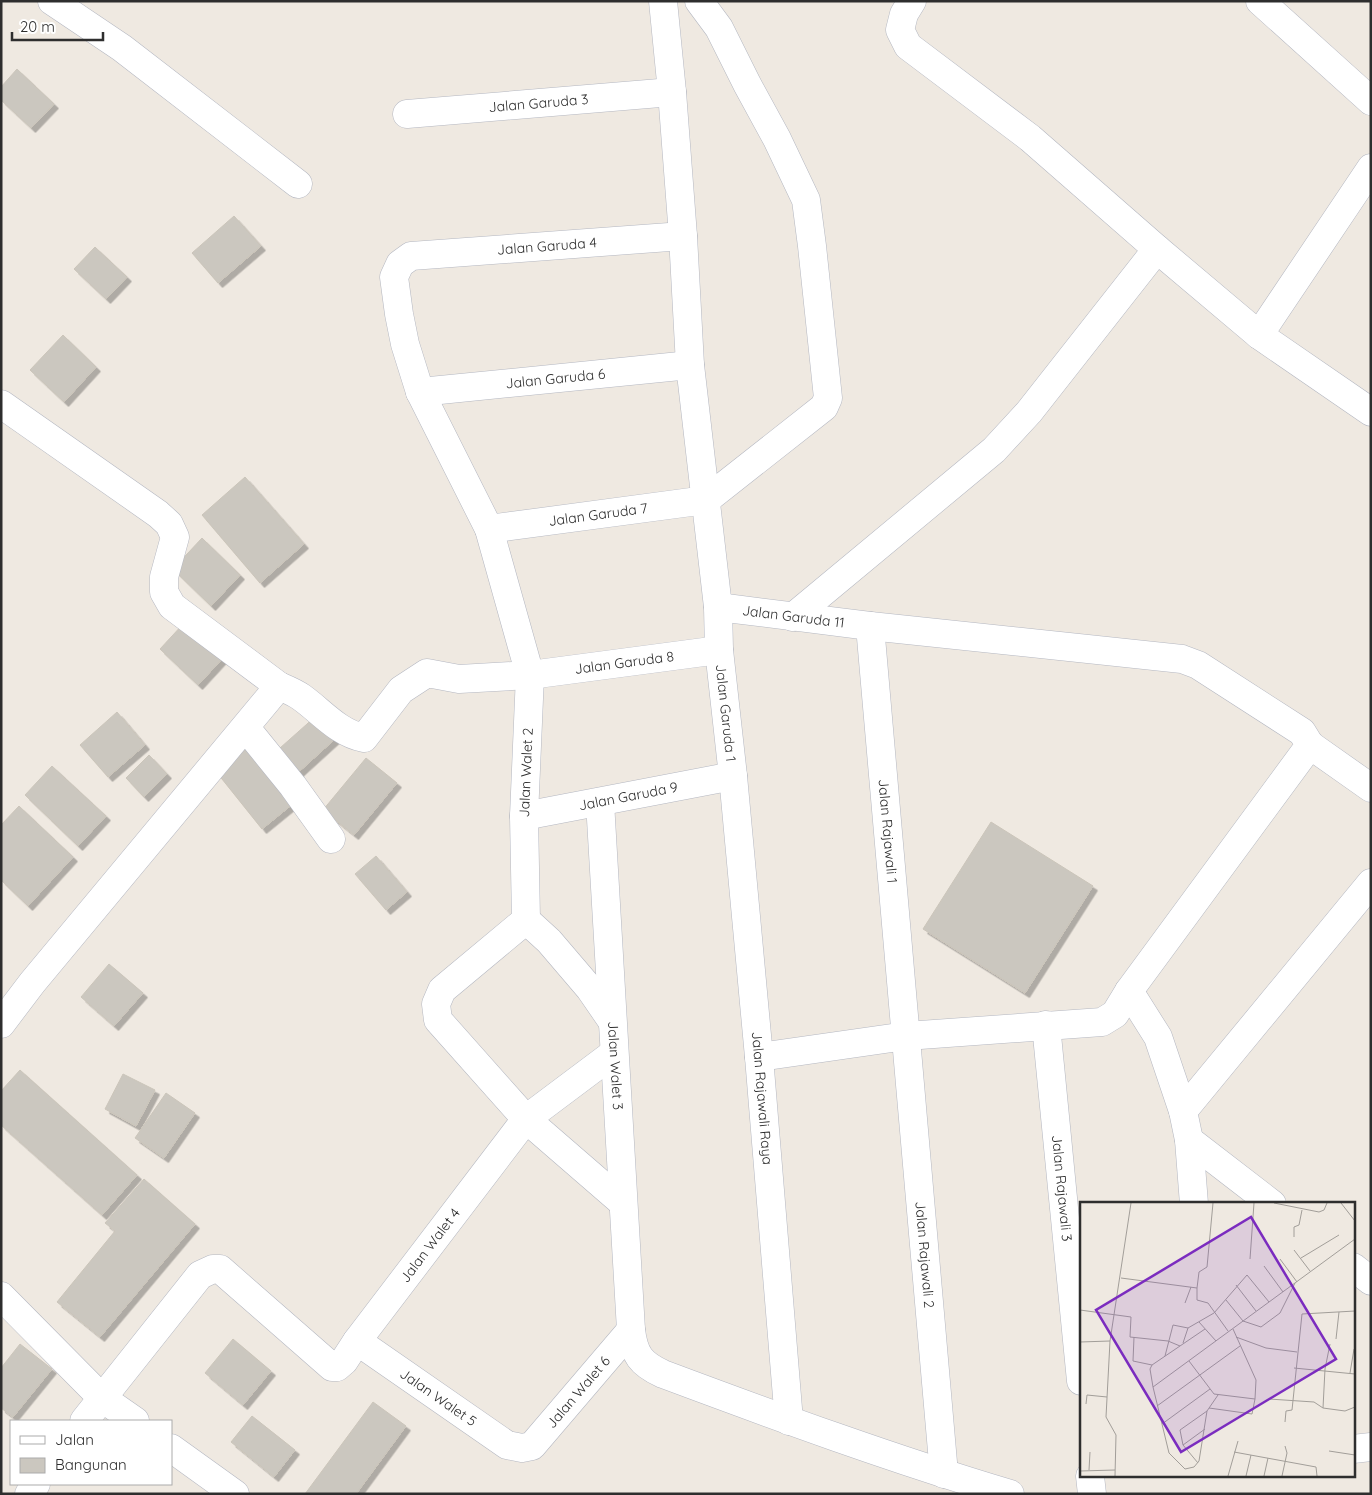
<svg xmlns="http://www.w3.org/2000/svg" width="1372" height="1495" font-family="Quicksand,sans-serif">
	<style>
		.building { fill: #cbc7bf; stroke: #cbc5ba; filter: url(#shadow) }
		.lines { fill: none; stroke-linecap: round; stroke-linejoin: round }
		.minor-casing { stroke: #b4b7c1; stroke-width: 29 }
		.minor { stroke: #fff; stroke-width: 28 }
		.labels { text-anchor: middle; stroke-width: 4; stroke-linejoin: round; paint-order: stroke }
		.street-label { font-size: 14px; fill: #2e2e2e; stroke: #fff }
		.inset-road { fill: none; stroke: #a29e99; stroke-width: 1 }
		.view { fill: #7b2cbf; fill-opacity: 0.15; stroke: #7b2cbf; stroke-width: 2.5 }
		.inset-edge { fill: none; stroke: #2e2e2e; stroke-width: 2.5 }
	</style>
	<defs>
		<filter id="shadow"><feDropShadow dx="4.5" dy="4.5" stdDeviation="0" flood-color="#0004"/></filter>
	</defs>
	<rect width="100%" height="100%" fill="#efe9e1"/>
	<!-- building -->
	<g class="building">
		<polygon points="17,69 54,104 31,128 1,100 1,87"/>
		<polygon points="234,216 261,246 218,283 192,253"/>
		<polygon points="95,247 127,277 106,299 74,269"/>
		<polygon points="63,335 96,367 64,402 30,370"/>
		<polygon points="245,477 304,544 260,583 202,515"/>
		<polygon points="202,538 240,575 211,606 173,569"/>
		<polygon points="184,623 222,659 198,685 160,649"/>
		<polygon points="117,712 145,745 108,777 80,745"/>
		<polygon points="316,716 336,738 291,779 271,756"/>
		<polygon points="252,738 300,798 262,829 214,769"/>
		<polygon points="149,755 167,774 144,797 126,778"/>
		<polygon points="366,758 397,783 354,835 323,810"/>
		<polygon points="52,766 106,816 78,846 25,795"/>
		<polygon points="19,806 73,857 28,906 1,880 1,825"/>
		<polygon points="991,822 1093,886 1025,993 923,929"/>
		<polygon points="376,856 407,892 386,910 355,874"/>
		<polygon points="109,964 143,993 114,1026 81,997"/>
		<polygon points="20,1070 137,1175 102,1215 1,1125 1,1091"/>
		<polygon points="123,1074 155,1090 136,1126 105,1109"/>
		<polygon points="166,1093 195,1113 164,1158 135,1138"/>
		<polygon points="144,1179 195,1224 100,1337 57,1302 115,1231 105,1223"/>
		<polygon points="233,1339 271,1371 243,1405 205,1373"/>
		<polygon points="20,1344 52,1369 13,1417 1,1408 1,1368"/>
		<polygon points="373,1402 406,1426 356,1494 305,1494"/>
		<polygon points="252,1416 295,1450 274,1477 231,1442"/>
	</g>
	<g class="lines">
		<!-- minor casing -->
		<g class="minor-casing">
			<g id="minor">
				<polyline points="52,1 122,48 298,184"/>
				<path id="s1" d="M 663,1 L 672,92 L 683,236 L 690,365 L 718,607 L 719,650 L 733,776 L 759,1057 L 789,1421"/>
				<polyline points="912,1 904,14 900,30 908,46 1030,138 1157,249 1259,335 1371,412"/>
				<polyline points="1260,1 1371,101"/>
				<path id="s2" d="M 407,114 L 672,92"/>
				<polyline points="1259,335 1371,168"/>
				<path id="s3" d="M 420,392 L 690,365"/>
				<polyline points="1,404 158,514 169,524 175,537 164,577 164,592 172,606 279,686 32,983 1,1024"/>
				<path id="s4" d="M 489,529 L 706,500 L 824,407 L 828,398 L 812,246 L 806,200 L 777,139 L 747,84 L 719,28 L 699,1"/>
				<path id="s5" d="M 718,607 L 870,626 L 1182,659 L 1198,665 L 1302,732 L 1310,745 L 1129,991 L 1115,1014 L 1102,1022 L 906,1036 L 759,1057"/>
				<polyline points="793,617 994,450 1029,412 1157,249"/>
				<path id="s6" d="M 870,626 L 944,1474"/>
				<path id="s7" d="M 279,686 C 286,689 294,692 301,697 C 321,711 338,733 364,738 L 401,690 L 427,673 L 459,679 L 530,675 L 719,650"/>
				<polyline points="246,728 293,786 331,839"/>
				<polyline points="1310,745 1371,788"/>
				<path id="s8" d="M 600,802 L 631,1330 C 634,1355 641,1364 663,1374 C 778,1417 893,1459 1010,1494"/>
				<path id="s9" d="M 524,816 L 733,776"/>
				<polyline points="526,920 549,941 590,989 612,1021"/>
				<polyline points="1129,991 1158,1037 1183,1111 1189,1140 1194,1204"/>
				<path id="s10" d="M 1046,1025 L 1081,1381"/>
				<polyline points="1183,1111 1371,883"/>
				<polyline points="1189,1140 1272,1204"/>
				<path id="s11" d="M 623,1203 L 526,1119 L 438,1020 L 436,1004 L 442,990 L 526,920 L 524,816 L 530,675 L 489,529 L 420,392 L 405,344 L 399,314 L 394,277 L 400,264 L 411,256 L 683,236"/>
				<polyline points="1353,1267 1371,1281"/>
				<polyline points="1,1296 102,1398 135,1421"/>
				<path id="s12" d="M 357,1341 L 507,1445 L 522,1448 L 532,1446 L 631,1330"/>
				<path id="s13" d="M 84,1421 L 200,1275 L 213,1269 L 220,1269 L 332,1367 L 337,1367 L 344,1361 L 357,1341 L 526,1119 L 614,1053"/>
				<polyline points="171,1448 235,1494"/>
				<polyline points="1353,1449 1371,1447"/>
				<polyline points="1090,1476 1092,1494"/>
				<polyline points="29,1494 36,1484"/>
			</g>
		</g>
		<!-- minor -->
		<use href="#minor" class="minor"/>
	</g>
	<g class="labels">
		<!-- street labels -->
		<g class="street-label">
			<text dy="5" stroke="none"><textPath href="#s2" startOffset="132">Jalan Garuda 3</textPath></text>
			<text dy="5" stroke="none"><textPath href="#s11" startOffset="1234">Jalan Garuda 4</textPath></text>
			<text dy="5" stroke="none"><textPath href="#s3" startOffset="136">Jalan Garuda 6</textPath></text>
			<text dy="5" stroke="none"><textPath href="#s4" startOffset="110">Jalan Garuda 7</textPath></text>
			<text dy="5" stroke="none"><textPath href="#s5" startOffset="76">Jalan Garuda 11</textPath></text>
			<text dy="5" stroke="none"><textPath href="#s7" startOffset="391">Jalan Garuda 8</textPath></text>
			<text dy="5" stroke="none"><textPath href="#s1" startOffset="715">Jalan Garuda 1</textPath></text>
			<text dy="5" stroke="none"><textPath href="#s11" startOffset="549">Jalan Walet 2</textPath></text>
			<text dy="5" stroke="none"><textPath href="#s9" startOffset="106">Jalan Garuda 9</textPath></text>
			<text dy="5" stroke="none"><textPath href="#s6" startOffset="206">Jalan Rajawali 1</textPath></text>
			<text dy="5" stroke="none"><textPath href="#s8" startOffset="264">Jalan Walet 3</textPath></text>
			<text dy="5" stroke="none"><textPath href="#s1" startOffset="1102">Jalan Rajawali Raya</textPath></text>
			<text dy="5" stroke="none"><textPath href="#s10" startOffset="164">Jalan Rajawali 3</textPath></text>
			<text dy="5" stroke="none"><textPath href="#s13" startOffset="515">Jalan Walet 4</textPath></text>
			<text dy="5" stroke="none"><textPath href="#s6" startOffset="631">Jalan Rajawali 2</textPath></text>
			<text dy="5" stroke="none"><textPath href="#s12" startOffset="279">Jalan Walet 6</textPath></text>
			<text dy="5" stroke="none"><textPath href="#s12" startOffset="99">Jalan Walet 5</textPath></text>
		</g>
	</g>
	<!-- overview -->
	<g transform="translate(1080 1202)">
		<rect width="275" height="275" fill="#efe9e1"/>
		<path class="inset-road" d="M 194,1 L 239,10 L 244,8 L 247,1M 261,1 L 275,19M 214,35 L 214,25 L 219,23 L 222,8M 214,48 L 230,69M 221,56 L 259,33M 170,57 L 174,1M 200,57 L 217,80M 184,64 L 203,90M 41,76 L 117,86 L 119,70 L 127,65 L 133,1M 156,83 L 176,109M 117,86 L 117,98 L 128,101 L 148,129M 146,98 L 163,119 L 181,125 L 200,111 L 215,81M 105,101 L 111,85M 0,108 L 51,115 L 50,135 L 88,139 L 100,144M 119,120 L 136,139M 54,135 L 53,159 L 72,163M 156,135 L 186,146 L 217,150M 256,137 L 259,110M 0,140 L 30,139M 103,141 L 108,126M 85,154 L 93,123 L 108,126 L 134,111 L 167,73 L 189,100M 109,159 L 134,192 L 175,197 L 176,178 L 153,127M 72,163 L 70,167 L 73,185 L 89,251 L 105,267 L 114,265 L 119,259 L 127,209M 72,163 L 125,127M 214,166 L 275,172M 270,171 L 274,147M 73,185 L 275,37M 189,197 L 234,200 L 243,206 L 265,209 L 275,205M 6,202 L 7,193 L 27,195M 77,204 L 160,144M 129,206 L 172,212 L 175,197M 243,206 L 245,167 L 250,142M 205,220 L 206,209 L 212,208 L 222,112 L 275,109M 82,222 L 130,187M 103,243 L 125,227M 249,249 L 275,253M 154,250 L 236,265 L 237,274M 118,261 L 103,243 L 100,228 L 127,209 L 138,193M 9,268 L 10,250M 0,269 L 35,268M 35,274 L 36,233 L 26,215 L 30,139 L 51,1M 148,274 L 158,239M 166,274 L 171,253M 184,274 L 188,256M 202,274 L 207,251 L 205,244"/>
		<path class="view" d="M 171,15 L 256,157 L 101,250 L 16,108 Z"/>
		<rect width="275" height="275" class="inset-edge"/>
	</g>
	<!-- border -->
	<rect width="1372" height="1495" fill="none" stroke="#2e2e2e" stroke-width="5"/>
	<!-- legend -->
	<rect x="10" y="1420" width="162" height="65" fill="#ffffff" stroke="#ababab"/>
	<rect x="20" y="1436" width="25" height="8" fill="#ffffff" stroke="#ababab"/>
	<text x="55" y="1445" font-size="15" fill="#2e2e2e">Jalan</text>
	<rect x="20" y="1458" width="25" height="15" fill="#cbc7bf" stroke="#ababab"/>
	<text x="55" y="1470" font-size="15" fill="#2e2e2e">Bangunan</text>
	<!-- scale -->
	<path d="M12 32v8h91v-8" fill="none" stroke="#2e2e2e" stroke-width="2.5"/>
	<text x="20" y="32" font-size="15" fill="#2e2e2e" stroke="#ffffff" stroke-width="4" paint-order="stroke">20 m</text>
</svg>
